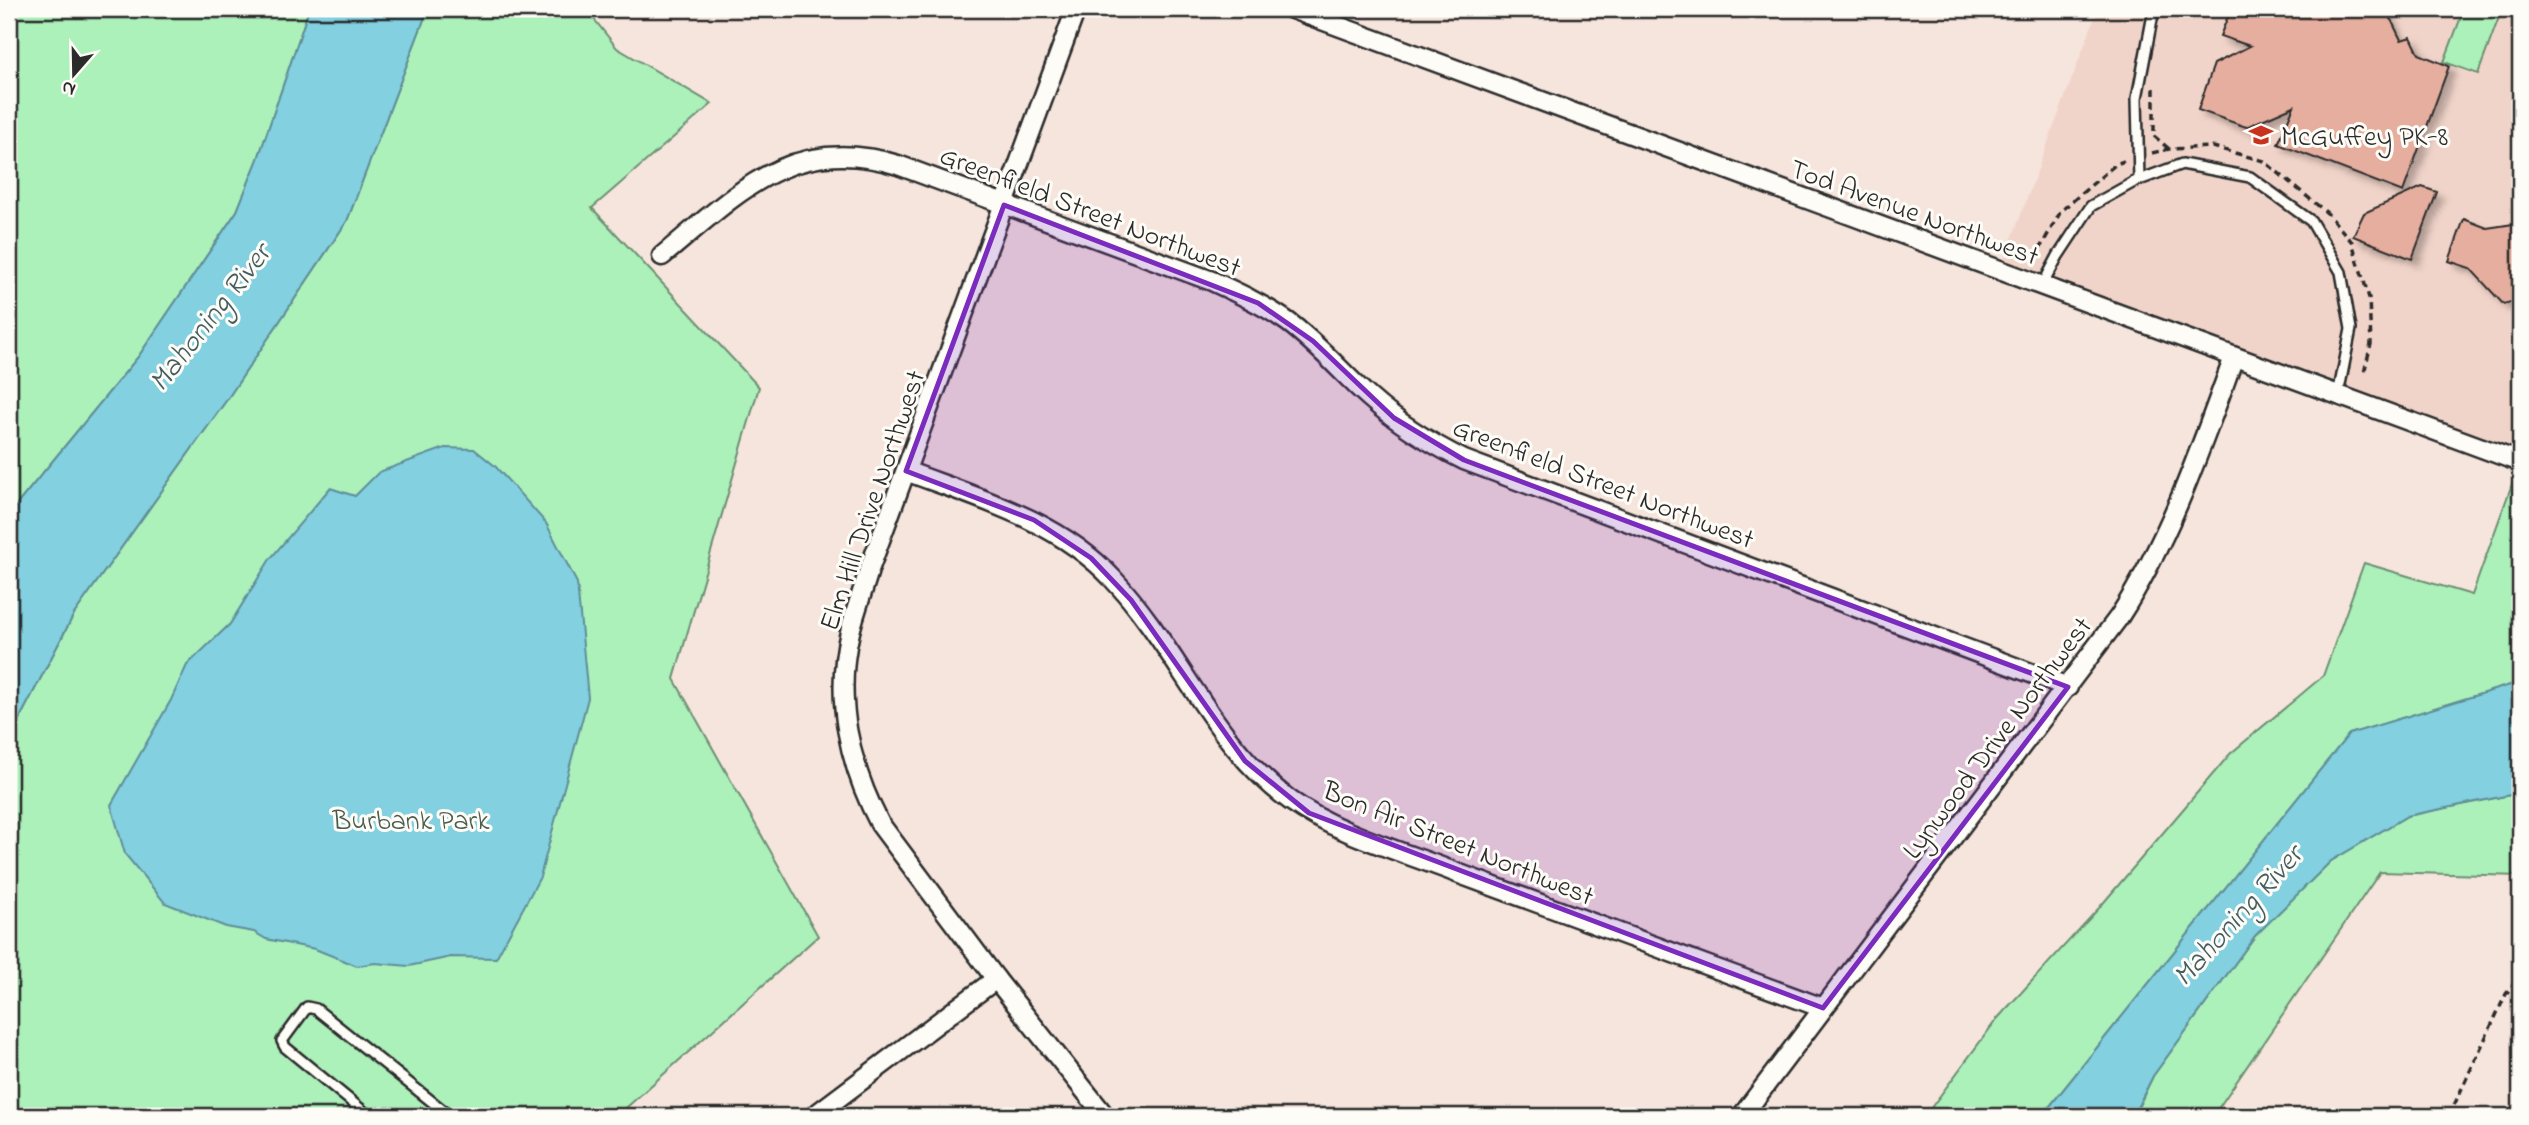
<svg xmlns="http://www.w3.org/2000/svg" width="2529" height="1125" font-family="'Indie Flower',sans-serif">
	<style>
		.built { fill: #f1d4c9 }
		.green { fill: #acf0ba; stroke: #6c8e72; stroke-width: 2 }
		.water { fill: #82d0e0; stroke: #5f8e98; stroke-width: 2 }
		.building { fill: #e6ae9e; stroke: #2b2b2b; stroke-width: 2; filter: url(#shadow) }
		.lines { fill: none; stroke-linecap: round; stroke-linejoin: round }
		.lane-casing { stroke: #2b2b2b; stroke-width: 14 }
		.street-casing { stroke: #2b2b2b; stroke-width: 23 }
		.path { stroke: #2b2b2b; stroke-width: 3.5; stroke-dasharray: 7 5; stroke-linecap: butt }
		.lane { stroke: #fdfcf7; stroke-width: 9 }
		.street { stroke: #fdfcf7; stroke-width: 18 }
		.marked { fill: #7b2cbf; fill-opacity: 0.2; stroke: #7b2cbf; stroke-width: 5; stroke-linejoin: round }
		.labels { text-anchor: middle; stroke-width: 6; stroke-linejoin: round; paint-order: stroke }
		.poi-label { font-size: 28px; fill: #2b2b2b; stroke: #fdfcf7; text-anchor: start }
		.street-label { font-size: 28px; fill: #2b2b2b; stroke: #fdfcf7 }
		.park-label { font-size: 28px; fill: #4b5c4f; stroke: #fdfcf7 }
		.water-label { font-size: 30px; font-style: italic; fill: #455d61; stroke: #fdfcf7 }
	</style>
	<defs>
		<filter id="shadow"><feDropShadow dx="6" dy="6" stdDeviation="3.5" flood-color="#0004"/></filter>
	</defs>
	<rect width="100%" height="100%" fill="#f6e5dc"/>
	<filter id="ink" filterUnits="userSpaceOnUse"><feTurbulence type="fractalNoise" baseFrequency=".0143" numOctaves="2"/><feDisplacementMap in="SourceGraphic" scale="14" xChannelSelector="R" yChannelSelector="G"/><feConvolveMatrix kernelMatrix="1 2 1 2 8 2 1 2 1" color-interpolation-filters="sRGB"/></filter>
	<g filter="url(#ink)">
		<!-- built -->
		<polygon class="built" points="2098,9 2520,9 2520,453 2003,262"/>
		<!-- green -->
		<g class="green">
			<polygon points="9,9 309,9 258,159 237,211 138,357 9,514"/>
			<polygon points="428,9 586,9 617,48 712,104 592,208 759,387 674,679 818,936 617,1116 9,1116 9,739 74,614 228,398 347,221"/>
			<polygon points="2464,9 2502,9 2478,74 2444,62"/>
			<polygon points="2516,473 2520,474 2520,682 2349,734 2042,1116 1925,1116 1997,1019 2099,908 2230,754 2323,676 2364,563 2472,595"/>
			<polygon points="2520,793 2520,876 2380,872 2213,1116 2134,1116 2153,1076 2255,936 2331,861 2407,816"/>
		</g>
		<!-- water -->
		<g class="water">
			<polygon points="309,9 428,9 347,221 228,398 74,614 9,739 9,514 138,357 237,211 258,159"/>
			<polygon points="445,448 474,449 495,466 546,523 577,583 588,698 540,877 496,958 451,957 409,966 375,963 357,966 315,949 266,939 254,932 226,927 165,903 125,854 111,805 171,700 187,665 230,624 270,559 330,488 355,496 379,472"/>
			<polygon points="2520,682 2520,793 2407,816 2331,861 2255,936 2153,1076 2133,1116 2042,1116 2349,734"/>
		</g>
		<!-- building -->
		<g class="building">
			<polygon points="2231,9 2386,9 2401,40 2411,37 2419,54 2449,66 2403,192 2278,144 2294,106 2246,127 2198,110 2214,64 2250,46 2220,36"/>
			<polygon points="2422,187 2437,192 2412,259 2353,236 2364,213"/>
			<polygon points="2464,219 2487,228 2520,223 2520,300 2503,304 2470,268 2449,261"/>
		</g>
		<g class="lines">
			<!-- lane casing -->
			<g class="lane-casing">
				<g id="lane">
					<polyline points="2139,180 2137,98 2154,9"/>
					<polyline points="2042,286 2058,256 2091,206 2134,182 2182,164 2250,177 2311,221 2341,272 2351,329 2338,395"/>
					<polyline points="369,1116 285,1047 282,1041 307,1007 316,1009 450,1116"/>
				</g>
			</g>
			<!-- street casing -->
			<g class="street-casing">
				<g id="street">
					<path d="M 1076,9 L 869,570 C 863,591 855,611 850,632 C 834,698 849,765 880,824 L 996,979 L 1105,1116"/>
					<polyline points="1292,9 2520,462"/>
					<path d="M 662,256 C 738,193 791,133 898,165 L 1212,281 C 1238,293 1264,305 1288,322 C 1318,344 1342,373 1370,398 C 1399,424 1430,443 1464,460 L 2068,687"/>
					<path d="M 906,471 C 980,499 1058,520 1113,579 C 1178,648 1212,744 1291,801 C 1337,834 1404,852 1457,873 C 1579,919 1701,963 1823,1008"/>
					<polyline points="814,1116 996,979"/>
					<path d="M 1742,1116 L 2119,617 C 2171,536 2201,447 2234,357"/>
				</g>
			</g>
			<!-- path -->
			<g class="path">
				<polyline points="2154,88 2154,136 2169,149"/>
				<polyline points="2152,153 2169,149 2213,147 2264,161 2327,213 2352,242 2369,298 2371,344 2364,373"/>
				<polyline points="2039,250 2061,211 2116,164 2124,161"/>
				<polyline points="2449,1116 2506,994 2520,976"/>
			</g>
			<!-- lane -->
			<use href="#lane" class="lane"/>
			<!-- street -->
			<use href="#street" class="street"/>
		</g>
	</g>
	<!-- marked area -->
	<path class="marked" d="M 1004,205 L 1258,303 L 1313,341 L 1394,418 L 1464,460 L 2068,687 L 1823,1008 L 1309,813 L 1245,761 L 1131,600 L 1091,558 L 1034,520 L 906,471 Z"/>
	<!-- icons -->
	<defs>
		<g id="school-bare" transform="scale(1.89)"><path d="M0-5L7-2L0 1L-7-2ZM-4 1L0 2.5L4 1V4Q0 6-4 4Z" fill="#c8321e" stroke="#fdfcf7" stroke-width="2.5" paint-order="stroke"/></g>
	</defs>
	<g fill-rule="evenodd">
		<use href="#school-bare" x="2261" y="135"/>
	</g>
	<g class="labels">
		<!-- poi labels -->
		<g class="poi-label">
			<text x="2281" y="145">McGuffey PK-8</text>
		</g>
		<!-- street labels -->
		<g class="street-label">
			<text transform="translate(1091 210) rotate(21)" y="10">Greenfield Street Northwest</text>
			<text transform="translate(1915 211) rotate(20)" y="10">Tod Avenue Northwest</text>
			<text transform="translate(1604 482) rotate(21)" y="10">Greenfield Street Northwest</text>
			<text transform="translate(871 500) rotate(-71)" y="10">Elm Hill Drive Northwest</text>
			<text transform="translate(1996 737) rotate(-53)" y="10">Lynwood Drive Northwest</text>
			<text transform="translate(1459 842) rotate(22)" y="10">Bon Air Street Northwest</text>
		</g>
		<!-- park labels -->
		<g class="park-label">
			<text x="411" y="829">Burbank Park</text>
		</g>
		<!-- water labels -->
		<g class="water-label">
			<text transform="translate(209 317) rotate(-52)" y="10">Mahoning River</text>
			<text transform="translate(2237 915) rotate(-48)" y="10">Mahoning River</text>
		</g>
	</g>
	<!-- margin -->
	<rect width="2529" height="1125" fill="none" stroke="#fdfcf7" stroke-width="35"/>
	<rect x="18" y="18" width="2494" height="1090" fill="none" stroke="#2b2b2b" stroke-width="2.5" filter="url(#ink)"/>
	<!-- north arrow -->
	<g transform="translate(74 74) rotate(200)" stroke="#fdfcf7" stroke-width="5" paint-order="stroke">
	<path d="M0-5L12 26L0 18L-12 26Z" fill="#2b2b2b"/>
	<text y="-10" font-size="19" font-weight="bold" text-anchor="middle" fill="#2b2b2b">N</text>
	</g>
</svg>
